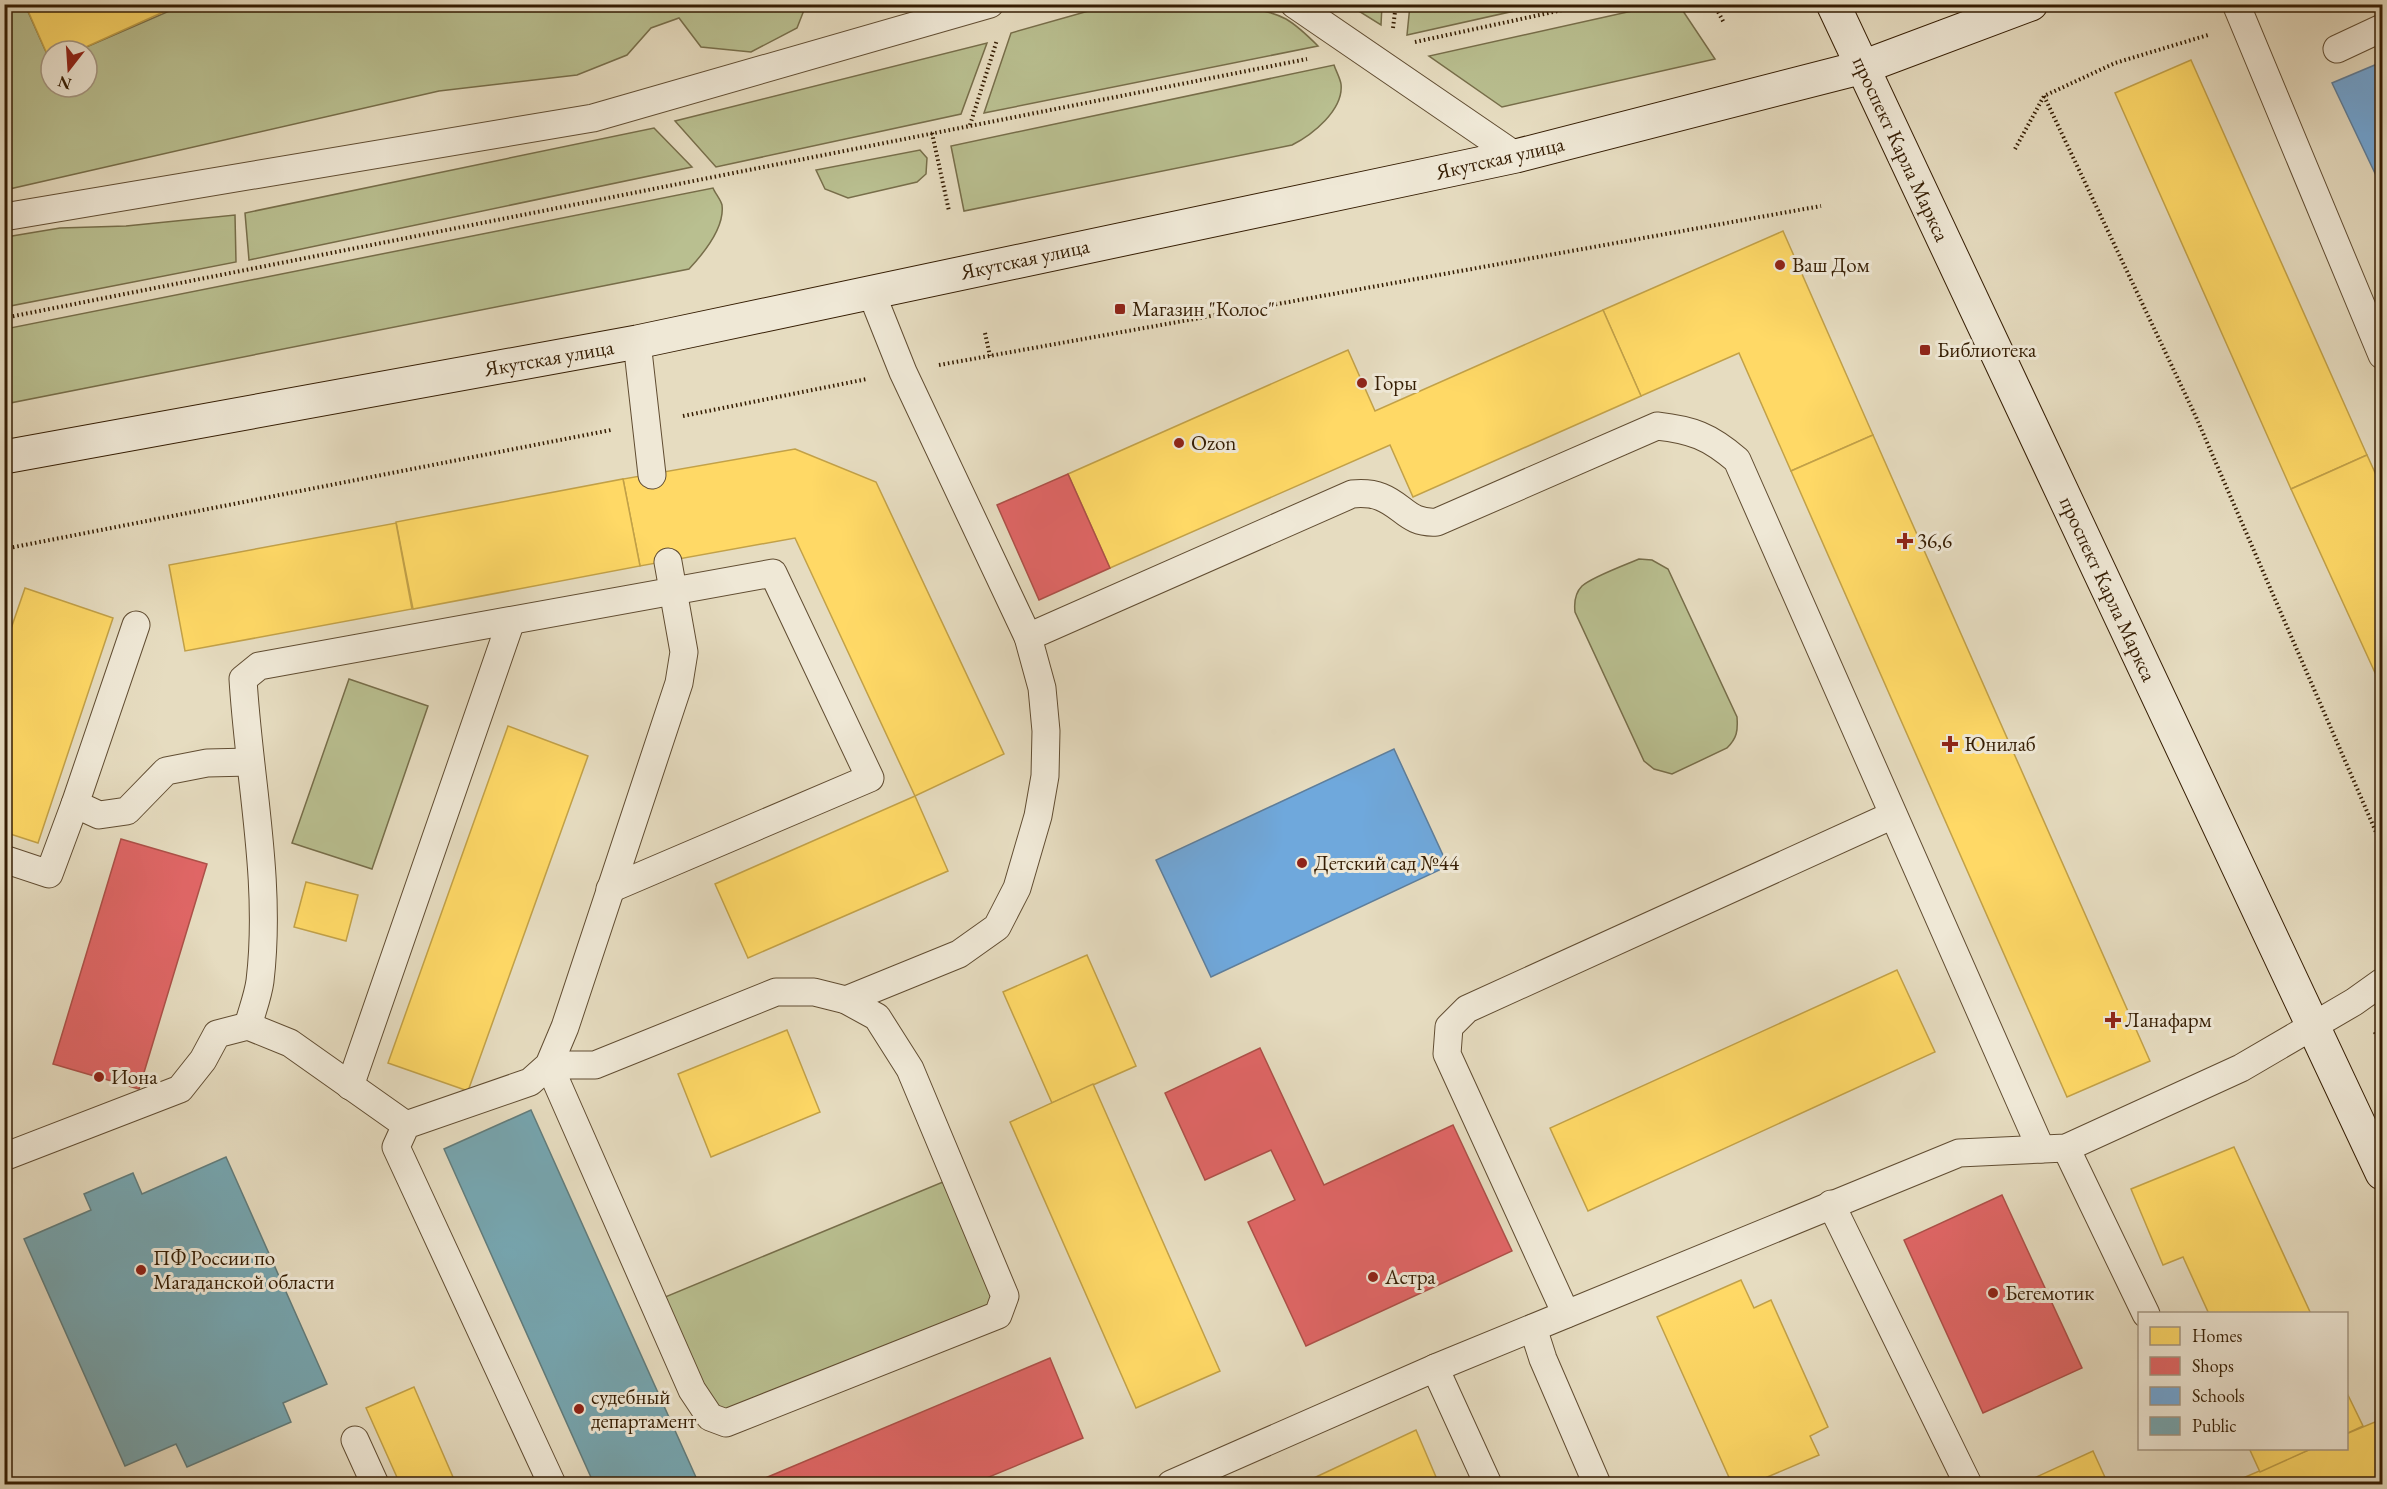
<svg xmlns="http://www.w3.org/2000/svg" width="2387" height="1489" font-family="'EB Garamond',serif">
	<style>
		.green { fill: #b9bf90; stroke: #776e4a; stroke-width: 1.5 }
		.homes { fill: #ffd966; stroke: #c2a148; stroke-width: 1.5 }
		.shops { fill: #e06666; stroke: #ad5048; stroke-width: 1.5 }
		.schools { fill: #6fa8dc; stroke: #5e7e9b; stroke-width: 1.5 }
		.public { fill: #76a5af; stroke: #627c7b; stroke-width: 1.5 }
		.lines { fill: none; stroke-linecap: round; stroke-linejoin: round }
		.lane-casing { stroke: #614d32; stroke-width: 29 }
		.secondary-casing { stroke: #351d03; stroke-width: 35 }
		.path { stroke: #351d03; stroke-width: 4; stroke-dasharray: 1.5 3; stroke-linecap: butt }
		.lane { stroke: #efe8d6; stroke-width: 27 }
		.secondary { stroke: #efe8d6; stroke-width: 33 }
		.poi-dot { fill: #8f2418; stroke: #efe8d6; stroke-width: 2 }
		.labels { text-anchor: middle; stroke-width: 6; stroke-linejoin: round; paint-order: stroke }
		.street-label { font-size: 21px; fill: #351d03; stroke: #efe8d6 }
		.poi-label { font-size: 21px; fill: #351d03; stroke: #efe8d6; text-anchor: start }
	</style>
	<rect width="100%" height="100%" fill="#e6dcc0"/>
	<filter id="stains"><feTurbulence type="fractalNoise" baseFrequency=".00333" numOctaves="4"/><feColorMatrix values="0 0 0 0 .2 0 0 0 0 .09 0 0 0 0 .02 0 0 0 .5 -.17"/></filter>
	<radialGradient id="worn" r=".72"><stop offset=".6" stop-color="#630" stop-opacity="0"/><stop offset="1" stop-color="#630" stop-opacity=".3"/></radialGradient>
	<!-- green -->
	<g class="green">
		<polygon points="4,5 25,5 51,63 51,87 87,87 87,51 77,51 183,5 806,5 797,28 751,52 701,47 679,18 651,28 627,55 577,75 439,91 5,190"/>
		<path d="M 1134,5 C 1177,4 1250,0 1286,19 C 1298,26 1308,36 1318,46 L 984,113 L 1011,33 L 1092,10 Z"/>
		<polygon points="1349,5 1382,5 1381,25"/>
		<polygon points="1410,5 1410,4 1541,5 1407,35"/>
		<polygon points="1679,5 1715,59 1502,107 1429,56 1659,5"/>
		<polygon points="987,43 961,114 716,167 675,121"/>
		<path d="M 1334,65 C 1336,71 1340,78 1341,84 C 1344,110 1312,135 1292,145 L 964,211 L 951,146 Z"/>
		<polygon points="654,128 692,167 249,260 245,213"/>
		<polygon points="920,150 927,158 926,174 917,182 848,198 825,189 816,170"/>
		<path d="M 713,188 C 715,193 721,200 722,205 C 725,228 704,253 689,269 L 5,404 L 5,329 Z"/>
		<polygon points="235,215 236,262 5,307 5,239 12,236 60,228 126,226"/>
		<path d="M 1639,559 L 1652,560 L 1668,569 L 1737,717 C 1738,731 1737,738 1727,748 L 1672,774 L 1654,769 L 1644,761 L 1575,612 C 1574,603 1575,593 1582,586 C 1592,577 1625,565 1639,559 Z"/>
		<polygon points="349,679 428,706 372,869 292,843"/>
		<polygon points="955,1177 998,1315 726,1423 653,1302"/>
	</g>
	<!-- homes -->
	<g class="homes">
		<polygon points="25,4 181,4 77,51 51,51 51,63"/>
		<polygon points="2191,60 2367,455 2291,489 2115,93"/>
		<polygon points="1783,231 1873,435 1791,471 1739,353 1641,396 1603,310"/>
		<polygon points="1603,310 1641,396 1413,497 1390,445 1110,568 1068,474 1348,350 1375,411"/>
		<polygon points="1873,435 2150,1061 2067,1097 1791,471"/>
		<polygon points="795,449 876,482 1004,754 915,796 795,538 640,566 623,479"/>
		<polygon points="2367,455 2382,488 2382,688 2291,489"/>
		<polygon points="623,479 640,566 413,609 396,522"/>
		<polygon points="396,523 412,609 185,651 169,565"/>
		<polygon points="25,588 113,618 38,843 4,832 4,649"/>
		<polygon points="508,726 588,756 468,1091 388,1063"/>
		<polygon points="915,796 948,871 748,958 715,884"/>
		<polygon points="306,882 358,895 346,941 294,927"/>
		<polygon points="1087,955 1136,1066 1052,1103 1003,992"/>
		<polygon points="1897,970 1935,1052 1588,1211 1550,1128"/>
		<polygon points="787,1030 820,1112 711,1157 678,1074"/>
		<polygon points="1093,1084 1220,1371 1136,1408 1010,1122"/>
		<polygon points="2234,1147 2311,1314 2209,1314 2183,1257 2163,1265 2131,1189"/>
		<polygon points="1741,1280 1754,1308 1771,1300 1828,1427 1810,1436 1819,1455 1751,1484 1732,1484 1657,1317"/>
		<polygon points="414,1387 456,1484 400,1484 366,1408"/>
		<polygon points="2346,1391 2363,1426 2346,1434"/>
		<polygon points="2382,1419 2382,1484 2229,1484 2313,1448 2346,1448 2346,1434"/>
		<polygon points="1416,1430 1439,1484 1301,1484"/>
		<polygon points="2249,1448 2313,1448 2260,1472"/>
		<polygon points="2093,1451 2108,1484 2021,1484"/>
	</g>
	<!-- shops -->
	<g class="shops">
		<polygon points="1068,474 1110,568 1039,600 997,505"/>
		<polygon points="121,839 207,864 139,1089 53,1064"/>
		<polygon points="1260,1048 1324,1185 1453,1125 1512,1251 1306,1346 1248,1222 1295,1200 1271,1150 1205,1180 1165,1093"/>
		<polygon points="2002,1195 2082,1368 1983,1413 1904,1240"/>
		<polygon points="1050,1358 1083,1438 972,1484 751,1484"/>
	</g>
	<!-- schools -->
	<g class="schools">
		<polygon points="2382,62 2382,188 2332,83"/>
		<polygon points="1394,749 1448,866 1211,977 1156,860"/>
	</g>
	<!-- public -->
	<g class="public">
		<polygon points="531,1110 699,1484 594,1484 444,1149"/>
		<polygon points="226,1157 327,1384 283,1403 291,1422 187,1467 176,1444 125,1466 24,1239 91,1210 84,1194 133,1173 142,1194"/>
	</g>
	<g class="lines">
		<!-- lane casing -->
		<g class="lane-casing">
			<g id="lane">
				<polyline points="1294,4 1516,156"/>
				<polyline points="2236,4 2382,355"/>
				<polyline points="2337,49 2382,28"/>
				<polyline points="4,217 593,118 990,4"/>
				<polyline points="637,342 652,475"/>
				<polyline points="136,625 75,804 99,815 127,811 166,771 207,763 250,762"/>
				<path d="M 1028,637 L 1352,494 C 1362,493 1371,493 1381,497 C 1404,506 1408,524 1437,522 L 1657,426 C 1692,430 1709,436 1737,460 L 2041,1149"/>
				<polyline points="4,859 49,874 75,804"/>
				<polygon points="776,992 814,992 846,1000 877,1017 910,1069 1005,1296 998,1315 726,1423 710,1417 692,1390 549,1065 595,1065"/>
				<polyline points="846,1000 959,954 997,927 1017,888 1038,816 1045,776 1046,731 1042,688 1028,637 903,372 871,292"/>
				<path d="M 248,1026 C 252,1011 258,996 260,981 C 272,880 249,780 243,679 L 259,666 L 773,573 L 870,778 L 610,889"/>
				<polyline points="350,1086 511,621"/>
				<polyline points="2066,1148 2146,1314"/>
				<polyline points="4,1157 180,1089 203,1060 217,1034 248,1026 290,1043 406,1125"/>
				<polyline points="1831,1204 1968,1484"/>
				<polyline points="1566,1314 1447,1054 1449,1027 1467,1009 1893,815"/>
				<polyline points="1533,1328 1543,1359 1597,1484"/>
				<polyline points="1435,1368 1488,1484"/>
				<polyline points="355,1440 375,1484"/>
				<polyline points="552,1484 396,1147 406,1125 530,1082 549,1065 565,1027 679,683 684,652 668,562"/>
				<polyline points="1171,1484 1435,1368 1959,1153 2066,1148 2241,1068 2354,1002 2382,982"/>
			</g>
		</g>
		<!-- secondary casing -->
		<g class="secondary-casing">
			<g id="secondary">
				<polyline points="1833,4 2382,1173"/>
				<polyline points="4,457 637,342 1516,156 1863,67 2031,4"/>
			</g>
		</g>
		<!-- path -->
		<g class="path">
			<polyline points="1714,4 1724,23"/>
			<polyline points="1393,28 1396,4"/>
			<polyline points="1415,42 1590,4"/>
			<polyline points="2044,96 2196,417 2382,846"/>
			<polyline points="970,125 997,40"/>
			<polyline points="932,133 949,211"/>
			<polyline points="2015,149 2044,96 2115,63 2208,35"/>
			<polyline points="4,318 1307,59"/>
			<polyline points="985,333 990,356"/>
			<polyline points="939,365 1821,206"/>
			<polyline points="683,416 867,379"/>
			<polyline points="4,549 611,430"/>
			<polyline points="2375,1032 2382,1048"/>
		</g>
		<!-- lane -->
		<use href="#lane" class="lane"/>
		<!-- secondary -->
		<use href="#secondary" class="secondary"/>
	</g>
	<!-- markers -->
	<g class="poi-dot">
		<circle cx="1780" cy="265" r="6"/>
		<rect x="1114" y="303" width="12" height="12" rx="3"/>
		<rect x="1919" y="344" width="12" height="12" rx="3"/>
		<circle cx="1362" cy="383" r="6"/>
		<circle cx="1179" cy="443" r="6"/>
		<path d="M1902 532h6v6h6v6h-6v6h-6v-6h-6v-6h6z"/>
		<path d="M1947 735h6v6h6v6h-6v6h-6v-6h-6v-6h6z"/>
		<circle cx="1302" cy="863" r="6"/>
		<path d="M2110 1011h6v6h6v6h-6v6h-6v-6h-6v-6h6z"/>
		<circle cx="99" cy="1077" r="6"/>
		<circle cx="141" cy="1270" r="6"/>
		<circle cx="1373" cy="1277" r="6"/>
		<circle cx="1993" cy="1293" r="6"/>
		<circle cx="579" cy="1409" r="6"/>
	</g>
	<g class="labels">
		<!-- street labels -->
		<g class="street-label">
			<text transform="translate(1901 149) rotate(65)" y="7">проспект Карла Маркса</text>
			<text transform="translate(1500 158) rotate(-13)" y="7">Якутская улица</text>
			<text transform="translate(1025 259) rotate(-12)" y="7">Якутская улица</text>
			<text transform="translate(549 358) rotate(-10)" y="7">Якутская улица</text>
			<text transform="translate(2108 589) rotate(65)" y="7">проспект Карла Маркса</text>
		</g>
		<!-- poi labels -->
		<g class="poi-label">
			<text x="1792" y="272">Ваш Дом</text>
			<text x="1132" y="316">Магазин "Колос"</text>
			<text x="1937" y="357">Библиотека</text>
			<text x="1374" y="390">Горы</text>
			<text x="1191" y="450">Ozon</text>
			<text x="1917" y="548">36,6</text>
			<text x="1964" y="751">Юнилаб</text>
			<text x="1314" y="870">Детский сад №44</text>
			<text x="2125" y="1027">Ланафарм</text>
			<text x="111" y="1084">Иона</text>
			<text x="153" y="1265">ПФ России по<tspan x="153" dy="24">Магаданской области</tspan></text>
			<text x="1385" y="1284">Астра</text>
			<text x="2005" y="1300">Бегемотик</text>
			<text x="591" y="1404">судебный<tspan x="591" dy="24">департамент</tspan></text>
		</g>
	</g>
	<!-- margin -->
	<rect width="2387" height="1489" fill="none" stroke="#e6dcc0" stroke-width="24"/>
	<rect x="6" y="6" width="2375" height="1477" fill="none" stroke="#351d03" stroke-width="3"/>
	<rect x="12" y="12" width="2363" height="1465" fill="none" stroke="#351d03" stroke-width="1.5"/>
	<!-- legend -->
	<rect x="2138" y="1312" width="210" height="138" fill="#efe8d6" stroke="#a59782" stroke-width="1.5"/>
	<rect x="2150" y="1327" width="30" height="18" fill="#ffd966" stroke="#a59782" stroke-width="1.5"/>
	<text x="2192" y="1342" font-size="18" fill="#351d03">Homes</text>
	<rect x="2150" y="1357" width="30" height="18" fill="#e06666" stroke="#a59782" stroke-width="1.5"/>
	<text x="2192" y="1372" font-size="18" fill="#351d03">Shops</text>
	<rect x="2150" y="1387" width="30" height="18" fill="#6fa8dc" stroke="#a59782" stroke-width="1.5"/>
	<text x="2192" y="1402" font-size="18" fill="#351d03">Schools</text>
	<rect x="2150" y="1417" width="30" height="18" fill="#76a5af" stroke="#a59782" stroke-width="1.5"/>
	<text x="2192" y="1432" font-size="18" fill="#351d03">Public</text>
	<!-- north arrow -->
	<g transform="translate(69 69) rotate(197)"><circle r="28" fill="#efe8d6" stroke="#a59782" stroke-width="1.5"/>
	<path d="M0-4.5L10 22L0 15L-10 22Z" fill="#8f2418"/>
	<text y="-9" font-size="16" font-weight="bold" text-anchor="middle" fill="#351d03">N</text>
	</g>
	<rect width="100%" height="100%" filter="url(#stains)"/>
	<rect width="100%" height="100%" fill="url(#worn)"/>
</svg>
